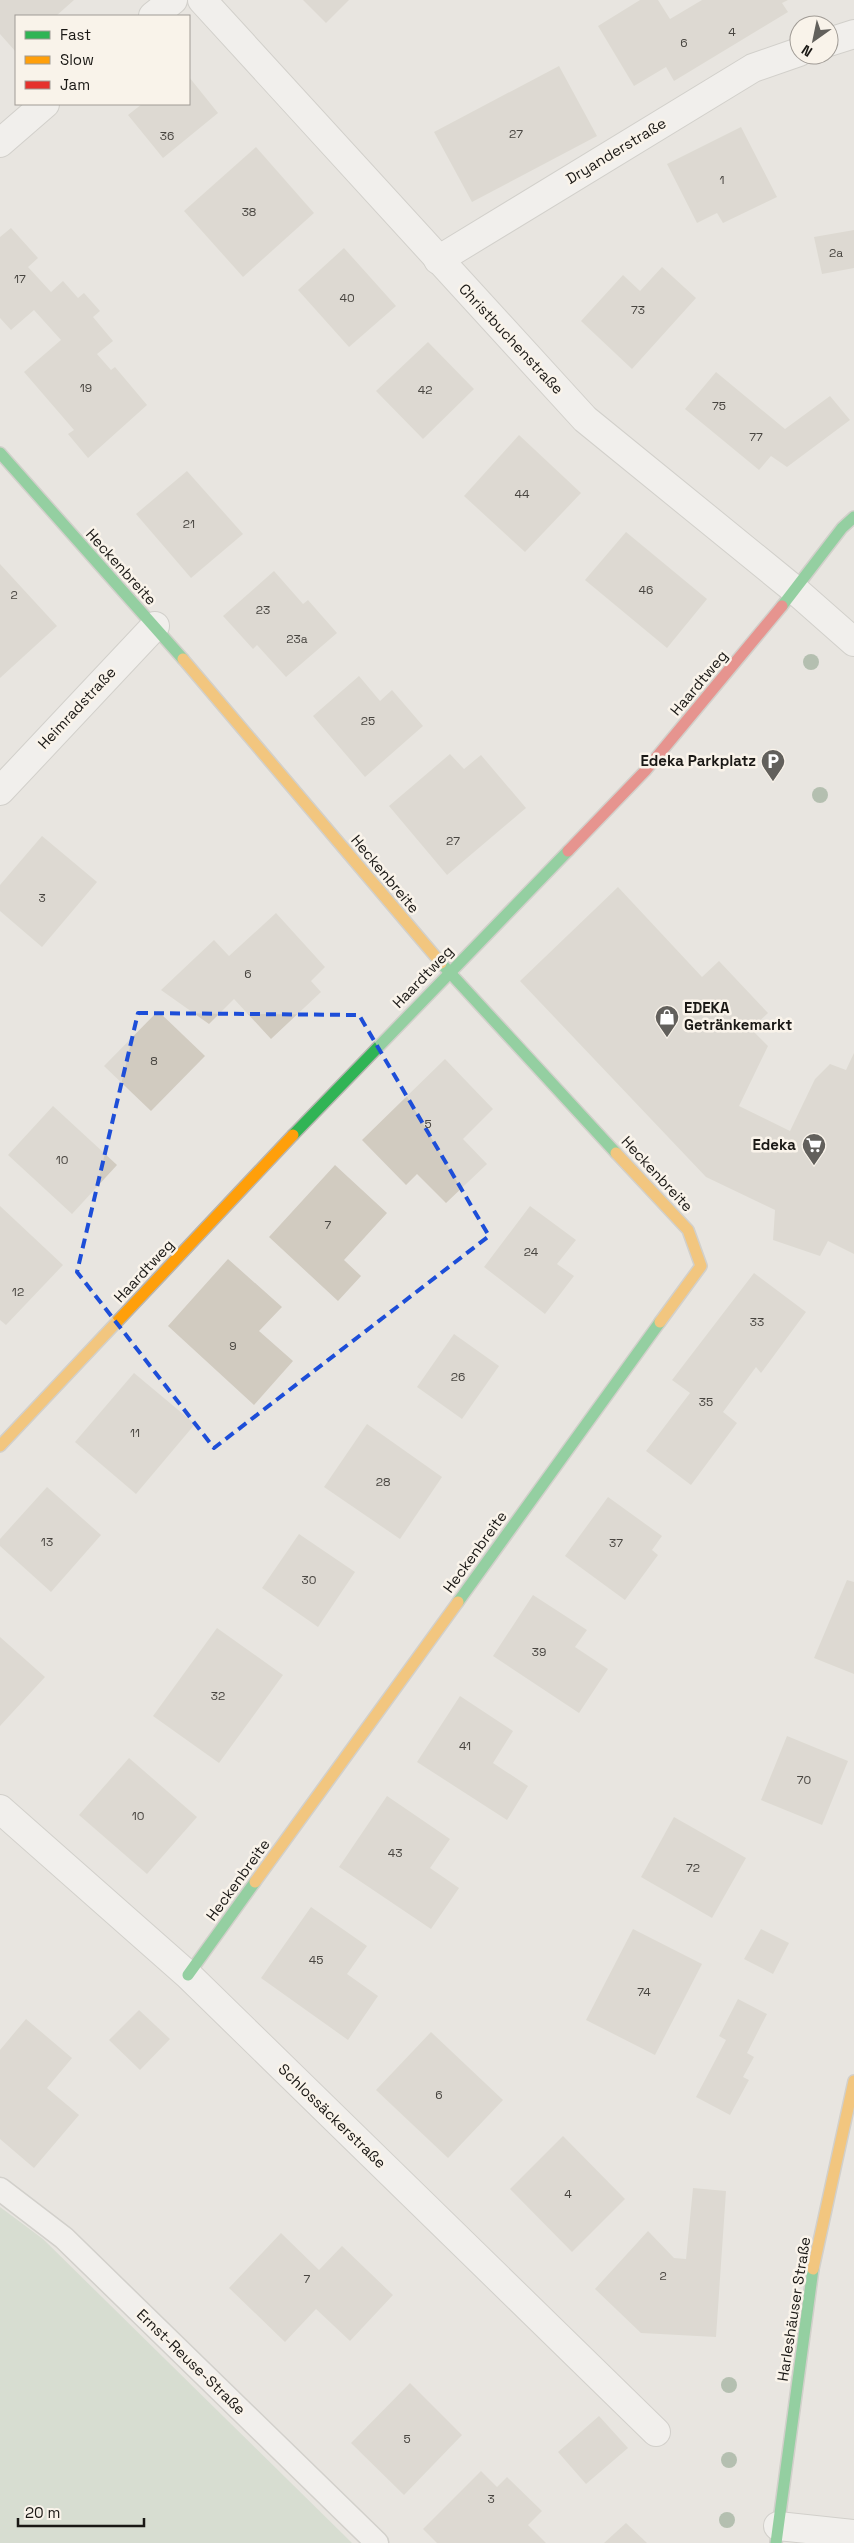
<svg xmlns="http://www.w3.org/2000/svg" width="854" height="2543" font-family="'Space Grotesk',sans-serif">
	<style>
		.green { fill: #c3d2bf }
		.building { fill: #d1cbc0 }
		.lines { fill: none; stroke-linecap: round; stroke-linejoin: round }
		.lane-casing { stroke: #b8b5b1; stroke-width: 25 }
		.street-casing { stroke: #b8b5b1; stroke-width: 30 }
		.fast-casing { stroke: #b8b5b1; stroke-width: 14 }
		.slow-casing { stroke: #b8b5b1; stroke-width: 14 }
		.jam-casing { stroke: #b8b5b1; stroke-width: 14 }
		.lane { stroke: #fcfbfa; stroke-width: 22 }
		.street { stroke: #fcfbfa; stroke-width: 28 }
		.fast { stroke: #30b455; stroke-width: 11 }
		.slow { stroke: #ff9f0a; stroke-width: 11 }
		.jam { stroke: #e5322d; stroke-width: 11 }
		.tree { fill: #779176 }
		.marked { fill: none; stroke: #1d4ed8; stroke-width: 4; stroke-dasharray: 10 6; stroke-linejoin: round }
		.labels { text-anchor: middle; stroke-width: 5; stroke-linejoin: round; paint-order: stroke }
		.number-label { font-size: 12px; fill: #484540 }
		.street-label { font-size: 15px; fill: #1a1815; stroke: #f9f3ea }
		.poi-label { font-size: 15px; font-weight: bold; fill: #1a1815; stroke: #f9f3ea; text-anchor: end }
	</style>
	<rect width="100%" height="100%" fill="#e8e5e0"/>
	<!-- green -->
	<polygon class="green" points="0,2207 43,2239 352,2543 0,2543"/>
	<!-- building -->
	<g class="building">
		<polygon points="0,0 74,0 56,16 16,16 16,52 0,34"/>
		<polygon points="303,0 349,0 326,23"/>
		<polygon points="640,0 658,0 670,19 702,0 788,0 782,3 788,12 674,81 666,67 634,86 598,26"/>
		<polygon points="559,66 597,136 472,202 434,132"/>
		<polygon points="189,77 218,113 163,158 128,115 142,104 189,104"/>
		<polygon points="741,127 777,197 723,223 717,213 697,223 667,164"/>
		<polygon points="256,147 314,213 243,277 184,211"/>
		<polygon points="11,228 38,258 28,267 51,292 63,281 78,298 84,293 100,311 93,317 113,341 97,354 111,370 115,367 147,405 88,458 68,434 74,430 24,372 61,340 34,310 11,330 0,318 0,237"/>
		<polygon points="854,230 854,268 822,274 814,237"/>
		<polygon points="344,248 396,306 349,347 298,290"/>
		<polygon points="662,267 696,298 632,369 581,321 623,275 640,291"/>
		<polygon points="428,342 474,389 423,439 376,391"/>
		<polygon points="716,372 785,429 830,396 850,420 787,467 771,456 759,470 685,409"/>
		<polygon points="519,435 581,493 525,552 464,496"/>
		<polygon points="187,471 243,534 191,578 136,514"/>
		<polygon points="626,532 707,599 667,648 585,580"/>
		<polygon points="0,564 57,626 0,678"/>
		<polygon points="274,571 303,604 308,600 337,633 286,677 257,645 253,649 223,616"/>
		<polygon points="359,676 380,701 392,690 423,726 365,777 313,716"/>
		<polygon points="450,754 464,769 481,755 526,808 447,875 389,806"/>
		<polygon points="42,836 97,882 42,947 0,911 0,885"/>
		<polygon points="618,887 702,977 719,961 768,1013 751,1029 768,1046 739,1106 790,1131 815,1079 830,1064 846,1070 854,1053 854,1254 828,1241 820,1256 773,1240 775,1210 706,1177 520,981"/>
		<polygon points="276,913 325,967 311,981 321,992 271,1039 234,999 209,1024 161,990 214,940 229,956"/>
		<polygon points="158,1011 205,1056 151,1111 104,1066"/>
		<polygon points="445,1059 493,1109 463,1139 487,1164 446,1203 417,1174 406,1185 362,1140"/>
		<polygon points="53,1106 117,1165 72,1214 8,1155"/>
		<polygon points="335,1165 387,1213 344,1260 361,1276 338,1301 269,1237"/>
		<polygon points="0,1206 63,1265 6,1325 0,1320"/>
		<polygon points="530,1206 576,1240 557,1264 574,1276 545,1314 484,1267"/>
		<polygon points="228,1259 282,1307 259,1331 293,1361 254,1405 168,1326"/>
		<polygon points="754,1273 806,1312 761,1373 756,1367 723,1412 737,1423 691,1485 646,1451 690,1393 672,1380"/>
		<polygon points="454,1334 499,1366 462,1419 417,1387"/>
		<polygon points="134,1373 195,1424 136,1494 75,1442"/>
		<polygon points="367,1424 442,1477 400,1539 324,1487"/>
		<polygon points="47,1487 101,1535 51,1592 0,1546 0,1539"/>
		<polygon points="608,1497 662,1536 652,1550 658,1555 625,1600 565,1556"/>
		<polygon points="299,1534 355,1572 318,1627 262,1588"/>
		<polygon points="847,1580 854,1582 854,1674 814,1658"/>
		<polygon points="533,1595 587,1630 575,1647 608,1669 579,1713 493,1656"/>
		<polygon points="217,1628 283,1675 219,1763 153,1716"/>
		<polygon points="0,1637 45,1677 0,1726"/>
		<polygon points="460,1696 513,1731 493,1763 528,1786 507,1820 417,1762"/>
		<polygon points="787,1736 848,1761 822,1825 761,1800"/>
		<polygon points="129,1758 197,1817 147,1874 79,1815"/>
		<polygon points="387,1796 450,1839 430,1868 459,1888 431,1929 339,1867"/>
		<polygon points="674,1817 746,1858 712,1918 641,1877"/>
		<polygon points="311,1907 367,1946 347,1974 378,1996 348,2040 261,1978"/>
		<polygon points="633,1929 702,1964 655,2055 586,2020"/>
		<polygon points="761,1929 789,1943 773,1974 744,1959"/>
		<polygon points="738,1999 767,2014 747,2053 754,2057 743,2077 749,2080 730,2115 696,2097 726,2040 719,2036"/>
		<polygon points="139,2010 170,2039 140,2070 109,2040"/>
		<polygon points="26,2019 72,2058 47,2088 79,2115 34,2168 0,2139 0,2050"/>
		<polygon points="431,2032 503,2100 448,2158 376,2090"/>
		<polygon points="563,2136 625,2199 572,2252 510,2189"/>
		<polygon points="693,2188 726,2191 716,2337 641,2333 595,2289 648,2231 674,2258 686,2259"/>
		<polygon points="281,2233 319,2270 342,2246 393,2295 350,2341 316,2309 285,2342 229,2288"/>
		<polygon points="410,2383 462,2435 404,2495 351,2443"/>
		<polygon points="599,2416 628,2448 586,2484 558,2452"/>
		<polygon points="481,2471 497,2487 507,2477 542,2511 528,2525 546,2543 437,2543 423,2529"/>
		<polygon points="626,2523 647,2543 604,2543"/>
	</g>
	<g class="lines">
		<!-- lane casing -->
		<g class="lane-casing">
			<polyline id="lane" points="0,2189 64,2238 377,2543"/>
		</g>
		<!-- street casing -->
		<g class="street-casing">
			<g id="street">
				<polyline points="202,0 585,419 795,590 854,642"/>
				<polyline points="153,16 173,0"/>
				<polyline points="829,42 854,34"/>
				<polyline points="0,143 45,104"/>
				<polyline points="438,260 753,68 799,52"/>
				<polyline points="0,791 155,626"/>
				<polyline points="0,1809 188,1975 656,2432"/>
				<polyline points="778,2526 854,2534"/>
			</g>
		</g>
		<!-- fast casing -->
		<g class="fast-casing">
			<g id="fast">
				<polyline points="0,453 183,659"/>
				<polyline points="782,606 842,528 854,517"/>
				<polyline points="441,963 616,1153"/>
				<polyline points="293,1135 568,851"/>
				<polyline points="458,1602 660,1322"/>
				<polyline points="188,1975 255,1882"/>
				<polyline points="776,2543 813,2269"/>
			</g>
		</g>
		<!-- slow casing -->
		<g class="slow-casing">
			<g id="slow">
				<polyline points="183,659 441,963"/>
				<polyline points="616,1153 688,1230 701,1266 660,1322"/>
				<polyline points="0,1446 293,1135"/>
				<polyline points="255,1882 458,1602"/>
				<polyline points="813,2269 854,2081"/>
			</g>
		</g>
		<!-- jam casing -->
		<g class="jam-casing">
			<polyline id="jam" points="568,851 645,771 782,606"/>
		</g>
		<!-- lane -->
		<use href="#lane" class="lane"/>
		<!-- street -->
		<use href="#street" class="street"/>
		<!-- fast -->
		<use href="#fast" class="fast"/>
		<!-- slow -->
		<use href="#slow" class="slow"/>
		<!-- jam -->
		<use href="#jam" class="jam"/>
	</g>
	<!-- trees -->
	<g class="tree">
		<circle cx="811" cy="662" r="8"/>
		<circle cx="820" cy="795" r="8"/>
		<circle cx="729" cy="2385" r="8"/>
		<circle cx="729" cy="2460" r="8"/>
		<circle cx="727" cy="2520" r="8"/>
	</g>
	<!-- marked area -->
	<path d="M0 0H854V2543H0ZM 138,1013 L 359,1015 L 489,1236 L 214,1448 L 77,1272 Z" fill="#e8e5e0" fill-opacity=".55" fill-rule="evenodd"/>
	<path class="marked" d="M 138,1013 L 359,1015 L 489,1236 L 214,1448 L 77,1272 Z"/>
	<!-- icons -->
	<defs>
		<g id="parking-pin" transform="scale(1.25)"><path d="M0 17L-7.5 6A9.5 9.5 0 1 1 7.5 6Z" fill="#62605c" stroke="#f9f3ea"/><path d="M-3.5-5.5H1a3.5 3.5 0 0 1 0 7H-1V5.5H-3.5ZM-1-3.4V-.6H.8a1.4 1.4 0 0 0 0-2.8Z" fill="#fff"/></g>
		<g id="shop-pin" transform="scale(1.25)"><path d="M0 17L-7.5 6A9.5 9.5 0 1 1 7.5 6Z" fill="#62605c" stroke="#f9f3ea"/><path d="M-5-2.5h2.3a2.7 3.5 0 0 1 5.4 0H5L5.5 6h-11ZM-1.5-2.5h3a1.5 2.3 0 0 0-3 0Z" fill="#fff"/></g>
		<g id="supermarket-pin" transform="scale(1.25)"><path d="M0 17L-7.5 6A9.5 9.5 0 1 1 7.5 6Z" fill="#62605c" stroke="#f9f3ea"/><path d="M-6-5.5h2.5l.6 2H6L4.5 2H-2.5L-4.4-4H-6ZM-1.5 3.2a1.3 1.3 0 1 0 .1 0ZM3 3.2a1.3 1.3 0 1 0 .1 0Z" fill="#fff"/></g>
	</defs>
	<g fill-rule="evenodd">
		<use href="#parking-pin" x="773" y="761"/>
		<use href="#shop-pin" x="667" y="1017"/>
		<use href="#supermarket-pin" x="814" y="1145"/>
	</g>
	<g class="labels">
		<!-- number labels -->
		<g class="number-label">
			<text x="732" y="36">4</text>
			<text x="684" y="47">6</text>
			<text x="516" y="138">27</text>
			<text x="167" y="140">36</text>
			<text x="722" y="184">1</text>
			<text x="249" y="216">38</text>
			<text x="836" y="257">2a</text>
			<text x="20" y="283">17</text>
			<text x="347" y="302">40</text>
			<text x="638" y="314">73</text>
			<text x="86" y="392">19</text>
			<text x="425" y="394">42</text>
			<text x="719" y="410">75</text>
			<text x="756" y="441">77</text>
			<text x="522" y="498">44</text>
			<text x="189" y="528">21</text>
			<text x="646" y="594">46</text>
			<text x="14" y="599">2</text>
			<text x="263" y="614">23</text>
			<text x="297" y="643">23a</text>
			<text x="368" y="725">25</text>
			<text x="453" y="845">27</text>
			<text x="42" y="902">3</text>
			<text x="248" y="978">6</text>
			<text x="154" y="1065">8</text>
			<text x="428" y="1128">5</text>
			<text x="62" y="1164">10</text>
			<text x="328" y="1229">7</text>
			<text x="531" y="1256">24</text>
			<text x="18" y="1296">12</text>
			<text x="757" y="1326">33</text>
			<text x="233" y="1350">9</text>
			<text x="458" y="1381">26</text>
			<text x="706" y="1406">35</text>
			<text x="135" y="1437">11</text>
			<text x="383" y="1486">28</text>
			<text x="47" y="1546">13</text>
			<text x="616" y="1547">37</text>
			<text x="309" y="1584">30</text>
			<text x="539" y="1656">39</text>
			<text x="218" y="1700">32</text>
			<text x="465" y="1750">41</text>
			<text x="804" y="1784">70</text>
			<text x="138" y="1820">10</text>
			<text x="395" y="1857">43</text>
			<text x="693" y="1872">72</text>
			<text x="316" y="1964">45</text>
			<text x="644" y="1996">74</text>
			<text x="439" y="2099">6</text>
			<text x="568" y="2198">4</text>
			<text x="663" y="2280">2</text>
			<text x="307" y="2283">7</text>
			<text x="407" y="2443">5</text>
			<text x="491" y="2503">3</text>
		</g>
		<!-- street labels -->
		<g class="street-label">
			<text transform="translate(616 151) rotate(-31)" y="5">Dryanderstraße</text>
			<text transform="translate(511 339) rotate(47)" y="5">Christbuchenstraße</text>
			<text transform="translate(121 567) rotate(48)" y="5">Heckenbreite</text>
			<text transform="translate(699 683) rotate(-50)" y="5">Haardtweg</text>
			<text transform="translate(77 708) rotate(-47)" y="5">Heimradstraße</text>
			<text transform="translate(385 874) rotate(50)" y="5">Heckenbreite</text>
			<text transform="translate(423 977) rotate(-46)" y="5">Haardtweg</text>
			<text transform="translate(657 1174) rotate(47)" y="5">Heckenbreite</text>
			<text transform="translate(144 1271) rotate(-47)" y="5">Haardtweg</text>
			<text transform="translate(475 1552) rotate(-54)" y="5">Heckenbreite</text>
			<text transform="translate(238 1880) rotate(-54)" y="5">Heckenbreite</text>
			<text transform="translate(332 2116) rotate(44)" y="5">Schlossäckerstraße</text>
			<text transform="translate(794 2309) rotate(-81)" y="5">Harleshäuser Straße</text>
			<text transform="translate(191 2362) rotate(44)" y="5">Ernst-Reuse-Straße</text>
		</g>
		<!-- poi labels -->
		<g class="poi-label">
			<text x="756" y="766">Edeka Parkplatz</text>
			<text x="684" y="1013" text-anchor="start">EDEKA<tspan x="684" dy="17">Getränkemarkt</tspan></text>
			<text x="796" y="1150">Edeka</text>
		</g>
	</g>
	<!-- legend -->
	<rect x="15" y="15" width="175" height="90" fill="#f9f3ea" stroke="#a09b95"/>
	<rect x="25" y="31" width="25" height="8" fill="#30b455" stroke="#a09b95"/>
	<text x="60" y="40" font-size="15" fill="#1a1815">Fast</text>
	<rect x="25" y="56" width="25" height="8" fill="#ff9f0a" stroke="#a09b95"/>
	<text x="60" y="65" font-size="15" fill="#1a1815">Slow</text>
	<rect x="25" y="81" width="25" height="8" fill="#e5322d" stroke="#a09b95"/>
	<text x="60" y="90" font-size="15" fill="#1a1815">Jam</text>
	<!-- north arrow -->
	<g transform="translate(814 40) rotate(213)"><circle r="24" fill="#f9f3ea" stroke="#a09b95"/>
	<path d="M0-4L9 19L0 12L-9 19Z" fill="#62605c"/>
	<text y="-8" font-size="14" font-weight="bold" text-anchor="middle" fill="#1a1815">N</text>
	</g>
	<!-- scale -->
	<path d="M18 2518v8h126v-8" fill="none" stroke="#1a1815" stroke-width="2.5"/>
	<text x="25" y="2518" font-size="15" fill="#1a1815" stroke="#f9f3ea" stroke-width="4" paint-order="stroke">20 m</text>
</svg>
